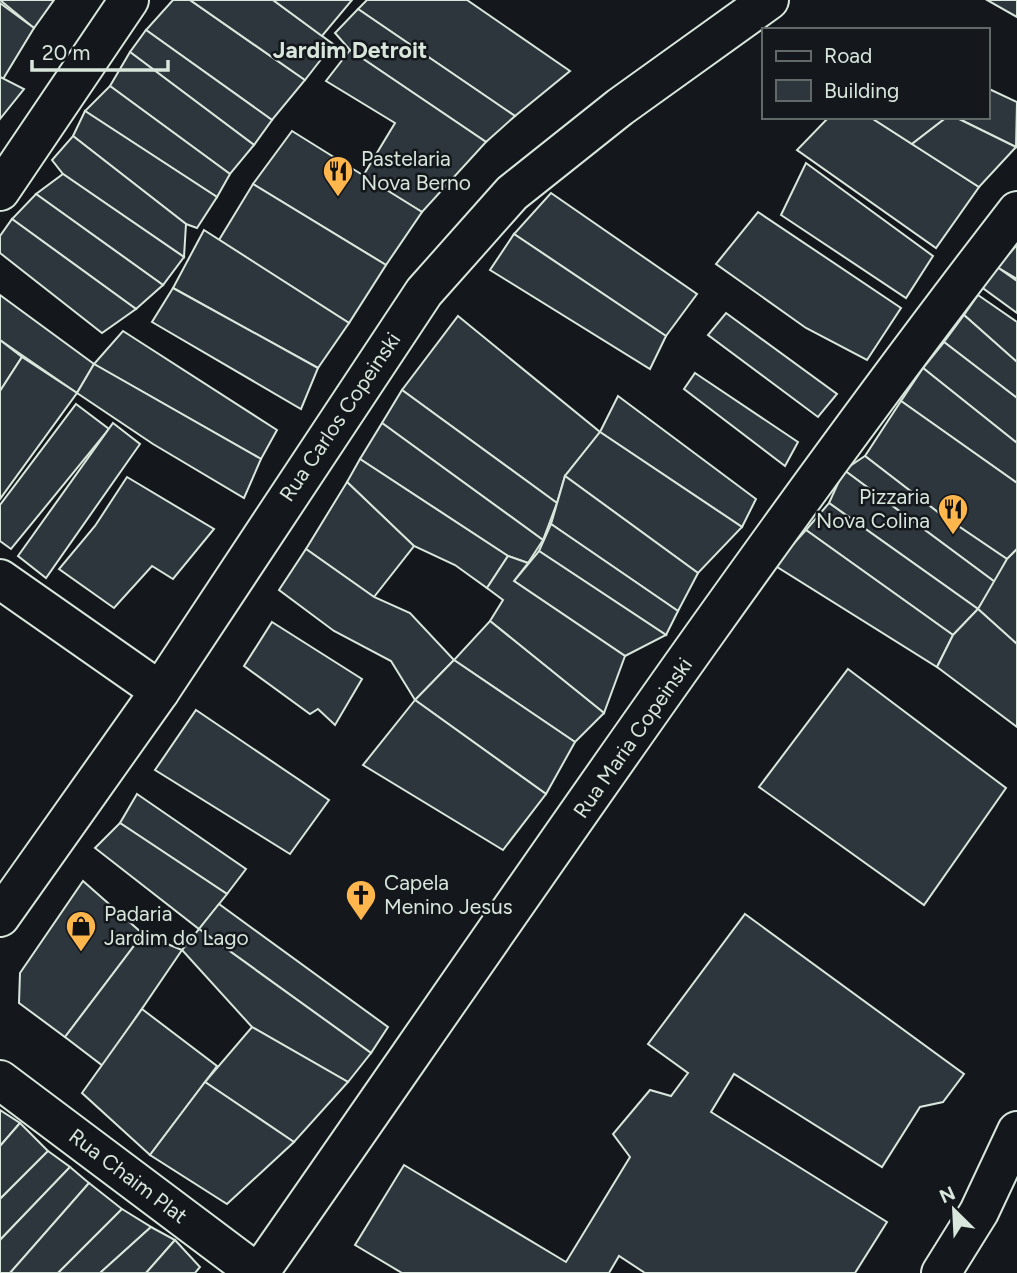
<svg xmlns="http://www.w3.org/2000/svg" width="1017" height="1273" font-family="Figtree,sans-serif">
	<style>
		.building { fill: #2c363c; stroke: #d8e6dc; stroke-width: 2 }
		.lines { fill: none; stroke-linecap: round; stroke-linejoin: round }
		.minor-casing { stroke: #d8e6dc; stroke-width: 42 }
		.minor { stroke: #14181c; stroke-width: 38 }
		.labels { text-anchor: middle; stroke-width: 5; stroke-linejoin: round; paint-order: stroke }
		.poi-label { font-size: 21px; fill: #d8e6dc; stroke: #14181c; text-anchor: start }
		.street-label { font-size: 21px; fill: #d8e6dc; stroke: #14181c }
		.neighbourhood-label { font-size: 23px; font-weight: bold; fill: #d8e6dc; stroke: #14181c }
	</style>
	<rect width="100%" height="100%" fill="#14181c"/>
	<!-- building -->
	<g class="building">
		<polygon points="0,0 54,0 34,28"/>
		<polygon points="173,0 190,0 305,80 272,120 146,30"/>
		<polygon points="190,0 273,0 333,44 305,80"/>
		<polygon points="273,0 352,0 322,36"/>
		<polygon points="367,0 467,0 570,71 515,116 358,9"/>
		<polygon points="987,0 1017,0 1017,17"/>
		<polygon points="0,3 34,28 3,79 0,77"/>
		<polygon points="358,9 515,116 486,142 350,50 335,33"/>
		<polygon points="146,30 272,120 254,145 130,52"/>
		<polygon points="350,50 486,142 422,212 363,176 395,123 326,81"/>
		<polygon points="130,52 254,145 230,174 110,86"/>
		<polygon points="0,77 24,89 0,119"/>
		<polygon points="110,86 230,174 217,197 85,111"/>
		<polygon points="987,88 1017,102 1016,147 955,117 987,117"/>
		<polygon points="85,111 217,197 197,228 186,224 73,136"/>
		<polygon points="829,117 870,117 979,187 936,248 797,150"/>
		<polygon points="870,117 947,117 912,144"/>
		<polygon points="947,117 955,117 1016,147 979,187 912,144"/>
		<polygon points="292,131 422,212 386,265 253,184"/>
		<polygon points="73,136 186,224 184,257 63,174 52,160"/>
		<polygon points="806,163 933,256 906,298 781,215"/>
		<polygon points="63,174 184,257 163,285 36,194"/>
		<polygon points="253,184 386,265 349,323 219,240"/>
		<polygon points="551,193 697,294 666,336 514,234"/>
		<polygon points="36,194 163,285 136,309 12,219"/>
		<polygon points="758,212 901,308 867,360 806,328 716,264"/>
		<polygon points="12,219 136,309 102,333 0,253 0,236"/>
		<polygon points="204,230 349,323 318,368 173,288"/>
		<polygon points="514,234 666,336 650,369 490,270"/>
		<polygon points="1017,245 1017,279 997,267"/>
		<polygon points="997,267 1017,281 1017,313 980,286"/>
		<polygon points="173,288 318,368 301,409 152,322"/>
		<polygon points="0,295 94,364 77,393 0,340"/>
		<polygon points="978,295 1017,322 1017,362 964,315"/>
		<polygon points="726,313 837,394 818,417 708,335"/>
		<polygon points="964,315 1017,362 1017,398 944,342"/>
		<polygon points="458,316 600,432 565,476 557,503 402,390"/>
		<polygon points="123,331 277,430 261,459 94,364"/>
		<polygon points="0,340 22,357 0,391"/>
		<polygon points="944,342 1017,398 1017,443 923,368"/>
		<polygon points="22,357 77,393 0,499 0,391"/>
		<polygon points="94,364 261,459 244,498 153,444 77,393"/>
		<polygon points="923,368 1017,443 1017,483 901,401"/>
		<polygon points="695,373 798,442 785,466 684,389"/>
		<polygon points="402,390 557,503 543,540 382,423"/>
		<polygon points="618,396 756,499 742,527 600,432"/>
		<polygon points="901,401 1017,483 1017,549 1007,559 939,513 865,456"/>
		<polygon points="76,404 109,429 11,549 0,541 0,505"/>
		<polygon points="113,423 140,444 46,578 18,556"/>
		<polygon points="382,423 543,540 528,563 508,556 360,459"/>
		<polygon points="600,432 742,527 698,573 565,476"/>
		<polygon points="865,456 939,513 1007,559 995,582 844,470"/>
		<polygon points="360,459 508,556 487,588 455,565 414,546 347,482"/>
		<polygon points="844,470 995,582 978,609 829,503"/>
		<polygon points="565,476 698,573 678,611 551,524"/>
		<polygon points="127,477 214,529 173,579 152,566 114,608 59,569 95,526"/>
		<polygon points="347,482 414,546 374,597 306,549"/>
		<polygon points="829,503 978,609 953,635 806,530"/>
		<polygon points="551,524 678,611 666,635 539,551"/>
		<polygon points="806,530 953,635 937,667 774,565"/>
		<polygon points="306,549 374,597 410,613 454,660 415,700 391,661 334,631 279,590"/>
		<polygon points="1017,549 1017,644 978,609 1007,559"/>
		<polygon points="539,551 666,635 625,656 514,581"/>
		<polygon points="508,556 528,563 514,581 625,656 604,713 490,621 503,600 487,588"/>
		<polygon points="978,609 1017,644 1017,727 937,667 953,635"/>
		<polygon points="490,621 604,713 575,742 454,660"/>
		<polygon points="272,622 362,679 335,725 318,709 310,714 244,666"/>
		<polygon points="454,660 575,742 546,794 415,700"/>
		<polygon points="848,669 1006,788 924,905 759,787"/>
		<polygon points="415,700 546,794 503,850 363,765"/>
		<polygon points="196,710 329,800 290,854 155,770"/>
		<polygon points="137,794 246,869 227,894 120,823"/>
		<polygon points="120,823 227,894 199,929 95,848"/>
		<polygon points="83,881 143,934 65,1037 19,1003 20,973"/>
		<polygon points="219,904 388,1027 371,1053 199,929"/>
		<polygon points="745,914 964,1074 943,1102 920,1107 882,1167 734,1074 711,1112 887,1222 855,1273 645,1273 619,1256 609,1273 402,1273 355,1245 404,1165 566,1262 630,1157 613,1134 650,1090 671,1096 688,1073 648,1044"/>
		<polygon points="199,929 371,1053 348,1082 252,1027 182,950"/>
		<polygon points="143,934 182,950 103,1066 65,1037"/>
		<polygon points="142,1009 217,1066 150,1155 82,1093"/>
		<polygon points="252,1027 348,1082 294,1142 205,1082"/>
		<polygon points="205,1082 294,1142 227,1204 150,1155"/>
		<polygon points="0,1110 20,1123 0,1146"/>
		<polygon points="20,1123 48,1151 0,1199 0,1146"/>
		<polygon points="48,1151 70,1167 0,1240 0,1199"/>
		<polygon points="70,1167 89,1183 10,1273 0,1273 0,1240"/>
		<polygon points="89,1183 122,1209 58,1273 10,1273"/>
		<polygon points="122,1209 151,1227 100,1273 58,1273"/>
		<polygon points="151,1227 175,1240 146,1273 100,1273"/>
		<polygon points="175,1240 200,1267 195,1273 146,1273"/>
	</g>
	<g class="lines">
		<!-- minor casing -->
		<g class="minor-casing">
			<g id="minor">
				<polyline points="0,191 129,0"/>
				<polyline points="0,579 160,691"/>
				<polyline points="0,917 160,691 424,292 512,193 620,107 769,0"/>
				<polyline points="0,1080 257,1273"/>
				<path d="M 259,1273 C 508,916 751,555 1017,211"/>
				<polyline points="941,1273 979,1212 1017,1131"/>
			</g>
		</g>
		<!-- minor -->
		<use href="#minor" class="minor"/>
	</g>
	<!-- icons -->
	<defs>
		<g id="restaurant-pin" transform="scale(1.575)"><path d="M0 17L-7.5 6A9.5 9.5 0 1 1 7.5 6Z" fill="#ffb74d" stroke="#14181c"/><path d="M-5-6h1v4h1v-4h1v4h1v-4h1v5L-1.5 .5V6h-2V.5L-5-1ZM5-6V6H3V1.5H1.5Q1.5-4 5-6Z" fill="#111"/></g>
		<g id="church-pin" transform="scale(1.575)"><path d="M0 17L-7.5 6A9.5 9.5 0 1 1 7.5 6Z" fill="#ffb74d" stroke="#14181c"/><path d="M-1.2-6h2.4v3.5h3.3v2.4h-3.3V6h-2.4V-.1h-3.3v-2.4h3.3Z" fill="#111"/></g>
		<g id="shop-pin" transform="scale(1.575)"><path d="M0 17L-7.5 6A9.5 9.5 0 1 1 7.5 6Z" fill="#ffb74d" stroke="#14181c"/><path d="M-5-2.5h2.3a2.7 3.5 0 0 1 5.4 0H5L5.5 6h-11ZM-1.5-2.5h3a1.5 2.3 0 0 0-3 0Z" fill="#111"/></g>
	</defs>
	<g fill-rule="evenodd">
		<use href="#restaurant-pin" x="338" y="171"/>
		<use href="#restaurant-pin" x="953" y="509"/>
		<use href="#church-pin" x="361" y="895"/>
		<use href="#shop-pin" x="81" y="926"/>
	</g>
	<g class="labels">
		<!-- poi labels -->
		<g class="poi-label">
			<text x="361" y="166">Pastelaria<tspan x="361" dy="24">Nova Berno</tspan></text>
			<text x="930" y="504" text-anchor="end">Pizzaria<tspan x="930" dy="24">Nova Colina</tspan></text>
			<text x="384" y="890">Capela<tspan x="384" dy="24">Menino Jesus</tspan></text>
			<text x="104" y="921">Padaria<tspan x="104" dy="24">Jardim do Lago</tspan></text>
		</g>
		<!-- street labels -->
		<g class="street-label">
			<text transform="translate(340 417) rotate(-56)" y="7">Rua Carlos Copeinski</text>
			<text transform="translate(633 738) rotate(-55)" y="7">Rua Maria Copeinski</text>
			<text transform="translate(128 1176) rotate(37)" y="7">Rua Chaim Plat</text>
		</g>
		<!-- neighbourhood labels -->
		<g class="neighbourhood-label">
			<text x="350" y="58">Jardim Detroit</text>
		</g>
	</g>
	<!-- legend -->
	<rect x="762" y="28" width="228" height="91" fill="#14181c" stroke="#626a69" stroke-width="2"/>
	<rect x="776" y="51" width="35" height="10" fill="#14181c" stroke="#626a69" stroke-width="2"/>
	<text x="824" y="63" font-size="21" fill="#d8e6dc">Road</text>
	<rect x="776" y="80" width="35" height="21" fill="#2c363c" stroke="#626a69" stroke-width="2"/>
	<text x="824" y="98" font-size="21" fill="#d8e6dc">Building</text>
	<!-- north arrow -->
	<g transform="translate(954 1210) rotate(336)" stroke="#14181c" stroke-width="5" paint-order="stroke">
	<path d="M0-5L12 26L0 18L-12 26Z" fill="#d8e6dc"/>
	<text y="-10" font-size="19" font-weight="bold" text-anchor="middle" fill="#d8e6dc">N</text>
	</g>
	<!-- scale -->
	<path d="M32 60v10h136v-10" fill="none" stroke="#d8e6dc" stroke-width="3.5"/>
	<text x="42" y="60" font-size="21" fill="#d8e6dc" stroke="#14181c" stroke-width="5" paint-order="stroke">20 m</text>
</svg>
